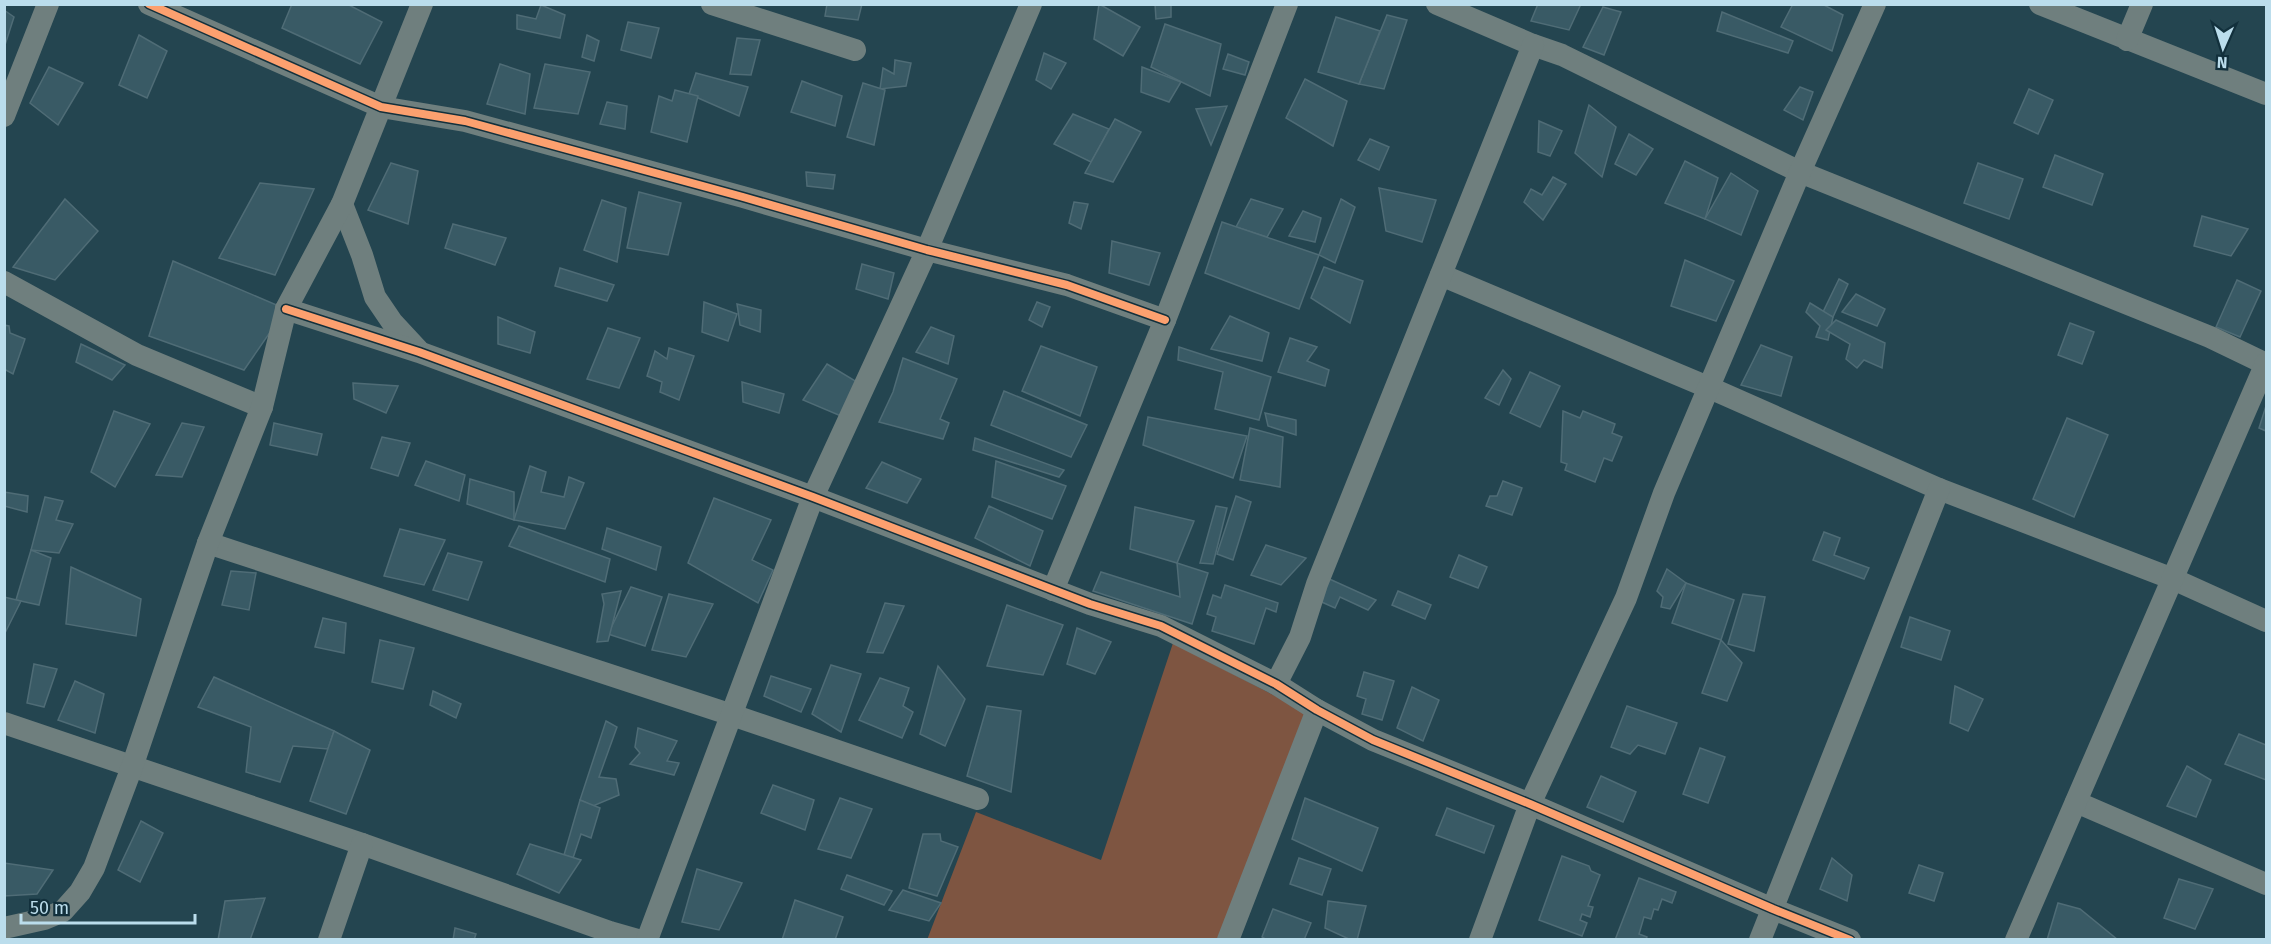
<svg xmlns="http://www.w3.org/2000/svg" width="2271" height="944" font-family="'Fira Sans',sans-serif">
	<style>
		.green { fill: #7e5541 }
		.building { fill: #395a65; stroke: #4f6c76; stroke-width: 1.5 }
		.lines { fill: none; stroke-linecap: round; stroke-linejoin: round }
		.minor { stroke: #6f7f7e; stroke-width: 22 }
		.cycleway-casing { stroke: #12303c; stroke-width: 11 }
		.cycleway { stroke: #fca06f; stroke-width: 8 }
	</style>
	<rect width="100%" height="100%" fill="#244550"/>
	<!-- green -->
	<polygon class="green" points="1173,643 1308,713 1221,939 927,940 976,812 1101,860"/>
	<!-- building -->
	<g class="building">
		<polygon points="292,4 347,4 382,22 360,64 282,28"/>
		<polygon points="827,4 862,4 858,20 825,16"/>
		<polygon points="1099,4 1140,27 1123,56 1094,39"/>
		<polygon points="1155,4 1171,4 1171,17 1156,19"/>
		<polygon points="1538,4 1581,4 1569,30 1531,21"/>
		<polygon points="1793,4 1822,4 1843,15 1832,51 1781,27"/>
		<polygon points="541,5 565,15 560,38 517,29 517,15 536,19"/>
		<polygon points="1603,7 1621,12 1604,55 1583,47"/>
		<polygon points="4,10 14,17 4,48"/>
		<polygon points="1722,12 1793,41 1788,53 1717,31"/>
		<polygon points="1387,15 1407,20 1384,89 1359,84"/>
		<polygon points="1336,17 1380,31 1359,84 1318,72"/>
		<polygon points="628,22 659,28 651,58 621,50"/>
		<polygon points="1165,24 1221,44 1210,96 1151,67"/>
		<polygon points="139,35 167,51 147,98 119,85"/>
		<polygon points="587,35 599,41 594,61 582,57"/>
		<polygon points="737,38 760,40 751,75 730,74"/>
		<polygon points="1044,53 1066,63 1051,89 1036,80"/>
		<polygon points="1228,54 1249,62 1245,75 1223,69"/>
		<polygon points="895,60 911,63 906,86 880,89 883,68 894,74"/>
		<polygon points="500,64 530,74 525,114 487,104"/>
		<polygon points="545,64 590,72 578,114 534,108"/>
		<polygon points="49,67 83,83 58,125 30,103"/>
		<polygon points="1142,67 1181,82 1169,102 1141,92"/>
		<polygon points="696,73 748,87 739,116 689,94"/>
		<polygon points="1305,79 1347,101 1333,146 1286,118"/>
		<polygon points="802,81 842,96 835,126 791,112"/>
		<polygon points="863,83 885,90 874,145 847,137"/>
		<polygon points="1800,87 1813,92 1803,120 1784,110"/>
		<polygon points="2029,89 2053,100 2038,134 2014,123"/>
		<polygon points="675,90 698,96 687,142 651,132 659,96 672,101"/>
		<polygon points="607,102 627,106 625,129 600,124"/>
		<polygon points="1589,105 1616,127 1602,177 1575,153"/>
		<polygon points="1227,106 1211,145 1196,109"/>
		<polygon points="1073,114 1109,129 1091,162 1054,144"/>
		<polygon points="1115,119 1141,132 1113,182 1085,173"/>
		<polygon points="1539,121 1562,131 1550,156 1538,152"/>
		<polygon points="1629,134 1653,149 1636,175 1615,164"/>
		<polygon points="1370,139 1389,147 1379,170 1358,160"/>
		<polygon points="2055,155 2103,174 2092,205 2043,187"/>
		<polygon points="1685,161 1718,178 1705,219 1665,203"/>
		<polygon points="391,163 418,171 408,224 368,210"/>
		<polygon points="1978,163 2023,179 2009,219 1964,203"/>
		<polygon points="806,172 835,175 833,189 807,186"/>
		<polygon points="1731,173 1758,191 1741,235 1705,219"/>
		<polygon points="1553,177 1566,184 1543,220 1524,202 1531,189 1542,195"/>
		<polygon points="260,183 314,189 275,275 219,258"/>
		<polygon points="1379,188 1436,200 1422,242 1386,231"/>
		<polygon points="639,192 681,203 668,255 627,248"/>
		<polygon points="65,199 98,231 55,280 13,267"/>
		<polygon points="1251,199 1283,209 1267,237 1236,227"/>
		<polygon points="1341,199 1355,207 1335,263 1319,255"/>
		<polygon points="602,200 626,208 617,262 584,250"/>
		<polygon points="1074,202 1088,204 1081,229 1069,223"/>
		<polygon points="1303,211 1321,218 1315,242 1289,236"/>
		<polygon points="2202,216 2248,229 2231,256 2194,246"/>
		<polygon points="1222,222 1319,255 1299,309 1205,273"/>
		<polygon points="453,224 506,238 495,265 445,248"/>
		<polygon points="1112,241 1160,253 1149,285 1109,273"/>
		<polygon points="1685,260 1734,281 1716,321 1671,306"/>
		<polygon points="173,261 286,309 244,370 149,336"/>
		<polygon points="862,264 894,273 888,299 856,289"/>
		<polygon points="1324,267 1363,281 1350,323 1311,298"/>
		<polygon points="560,268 614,285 607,301 555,286"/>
		<polygon points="1839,279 1848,284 1833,317 1823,312"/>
		<polygon points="2237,280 2261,291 2240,337 2216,327"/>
		<polygon points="1856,294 1885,309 1877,326 1842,312"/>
		<polygon points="704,302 737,314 728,341 702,332"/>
		<polygon points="1037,302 1050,307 1042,327 1029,320"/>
		<polygon points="1810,303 1833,317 1828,340 1816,337 1820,326 1806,312"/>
		<polygon points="737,304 761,310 760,332 740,325"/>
		<polygon points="1230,316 1269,333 1262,361 1211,349"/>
		<polygon points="498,317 535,332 530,353 498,344"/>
		<polygon points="1836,320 1885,343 1882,368 1864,360 1857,368 1846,359 1850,344 1826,330"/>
		<polygon points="2070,323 2094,332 2082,364 2058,355"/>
		<polygon points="4,325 9,326 10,333 25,339 13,374 4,369"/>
		<polygon points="931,327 954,336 948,364 916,352"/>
		<polygon points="608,328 640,338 619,388 587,379"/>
		<polygon points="1290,338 1317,347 1307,361 1329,370 1325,386 1278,372"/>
		<polygon points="81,344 125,365 112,380 76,362"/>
		<polygon points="1761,345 1792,357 1781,396 1741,385"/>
		<polygon points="1041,346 1097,367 1080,416 1022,391"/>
		<polygon points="1179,347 1271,377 1259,420 1215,409 1223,372 1178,360"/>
		<polygon points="669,348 694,356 679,400 660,392 662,382 647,376 655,351 667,359"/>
		<polygon points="903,358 957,379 940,419 949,423 943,439 879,422 893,392"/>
		<polygon points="827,364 857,382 841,416 803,400"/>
		<polygon points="1503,370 1511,379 1499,405 1485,398"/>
		<polygon points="1530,372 1560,386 1540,427 1510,413"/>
		<polygon points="742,382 784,394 779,413 743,402"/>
		<polygon points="353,383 398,386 386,413 354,399"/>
		<polygon points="1004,391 1087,425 1071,457 991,425"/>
		<polygon points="2266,406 2266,431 2259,428"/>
		<polygon points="114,411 150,424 115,487 91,472"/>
		<polygon points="1563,411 1580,418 1583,411 1615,424 1612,433 1622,437 1612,461 1604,458 1595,482 1565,470 1567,464 1561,462"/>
		<polygon points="1265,413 1296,420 1296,435 1268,426"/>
		<polygon points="1148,417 1247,436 1233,478 1143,445"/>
		<polygon points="2067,418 2108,435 2074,517 2033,499"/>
		<polygon points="182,423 204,427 182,477 156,475"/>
		<polygon points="274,423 322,434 317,455 270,445"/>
		<polygon points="1250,428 1283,437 1280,487 1240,480"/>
		<polygon points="382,437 410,443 398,476 371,468"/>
		<polygon points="975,438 1064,470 1059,477 973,450"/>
		<polygon points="426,461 465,475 459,501 415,485"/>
		<polygon points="996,461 1066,486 1052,519 992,497"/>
		<polygon points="882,462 921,479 907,503 866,488"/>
		<polygon points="530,466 546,472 541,492 564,497 569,477 584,483 565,529 514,520"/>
		<polygon points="470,479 514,492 514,520 467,504"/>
		<polygon points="1503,481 1522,488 1512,515 1486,506 1490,496 1497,496"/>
		<polygon points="4,492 28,496 27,512 4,506"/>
		<polygon points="1236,496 1251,502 1233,560 1217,554"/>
		<polygon points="45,497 63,501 56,520 73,524 59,553 31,550"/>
		<polygon points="714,498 771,520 752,560 773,570 758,603 688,563"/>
		<polygon points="989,506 1043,531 1030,566 975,538"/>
		<polygon points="1216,506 1227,508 1213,564 1200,563"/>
		<polygon points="1135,507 1194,521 1177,563 1130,549"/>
		<polygon points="519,526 610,559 605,582 509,546"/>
		<polygon points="607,528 661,547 656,570 602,549"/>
		<polygon points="400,529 445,540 424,585 384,576"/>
		<polygon points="1824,532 1840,538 1834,555 1869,568 1864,579 1813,560"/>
		<polygon points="1266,545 1306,558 1281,585 1251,575"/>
		<polygon points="31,550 51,558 39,605 16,600"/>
		<polygon points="448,553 482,562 468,600 433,590"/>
		<polygon points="1459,555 1487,567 1478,588 1450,577"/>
		<polygon points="1177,563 1208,573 1192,624 1093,591 1101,572 1180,597"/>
		<polygon points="71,567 141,599 136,636 66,624"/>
		<polygon points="1667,569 1686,583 1670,609 1661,607 1663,597 1657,591"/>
		<polygon points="231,571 256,573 249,610 222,605"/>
		<polygon points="1325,577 1376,600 1368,610 1340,597 1335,608 1315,599"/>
		<polygon points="1686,583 1734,600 1721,640 1672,623"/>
		<polygon points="1225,585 1278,603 1276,612 1266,608 1254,644 1212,631 1216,617 1207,614 1213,595 1221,598"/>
		<polygon points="631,587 662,597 645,646 608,634"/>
		<polygon points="621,591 608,641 597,642 604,604 602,594"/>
		<polygon points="1398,591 1431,605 1425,619 1392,605"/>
		<polygon points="669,594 713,604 686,657 652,650"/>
		<polygon points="1743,594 1765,597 1754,651 1728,644"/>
		<polygon points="4,597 21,601 4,635"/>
		<polygon points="885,603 904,606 883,653 867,652"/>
		<polygon points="1007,605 1063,625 1043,675 987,666"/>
		<polygon points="1910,617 1950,631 1941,660 1901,647"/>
		<polygon points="323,618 346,623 344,653 315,647"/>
		<polygon points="1077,628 1111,642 1095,674 1067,664"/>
		<polygon points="380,640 414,648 403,689 372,682"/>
		<polygon points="1721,640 1742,663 1727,701 1702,693"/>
		<polygon points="34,664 57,669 44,707 27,703"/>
		<polygon points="831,665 861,674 841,732 812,714"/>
		<polygon points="938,666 965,699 945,746 920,734"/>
		<polygon points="1364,672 1394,681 1382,720 1362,714 1366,699 1357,696"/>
		<polygon points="771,676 811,689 801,712 764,696"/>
		<polygon points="214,677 334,731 328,749 293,746 280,782 246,772 251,727 198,707"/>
		<polygon points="880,678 909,688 903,706 913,712 902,738 859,720"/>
		<polygon points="75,681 104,694 95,733 58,720"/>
		<polygon points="1955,686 1983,699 1968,731 1950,723"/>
		<polygon points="1412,687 1439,700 1423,741 1397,728"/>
		<polygon points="433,691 461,704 456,718 430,705"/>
		<polygon points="987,706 1021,711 1011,792 967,776"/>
		<polygon points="1627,706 1677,723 1665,754 1638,745 1630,754 1611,747"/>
		<polygon points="606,721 617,727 599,777 616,779 619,795 593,806 580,800"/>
		<polygon points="638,728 677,741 667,761 679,763 674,775 630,764 640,753 635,747"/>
		<polygon points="334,731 370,750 346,814 310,801"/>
		<polygon points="2239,734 2266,745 2266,780 2225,764"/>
		<polygon points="1700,748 1725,757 1708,803 1683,794"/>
		<polygon points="2187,766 2211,780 2196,817 2167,806"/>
		<polygon points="1601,776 1636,792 1623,822 1587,807"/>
		<polygon points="773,785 814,800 805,830 761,813"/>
		<polygon points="840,798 872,809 851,858 818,849"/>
		<polygon points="1305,798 1378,828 1362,871 1292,839"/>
		<polygon points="580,800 600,808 591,838 581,834 573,858 564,855"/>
		<polygon points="1447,808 1494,826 1484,853 1436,835"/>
		<polygon points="141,821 163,833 140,882 118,870"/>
		<polygon points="923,834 940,834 941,841 958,847 937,896 909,888"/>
		<polygon points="530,844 581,860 559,893 517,874"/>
		<polygon points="1562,856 1589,866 1591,871 1600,875 1588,906 1593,907 1590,917 1582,914 1580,920 1587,923 1582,936 1539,920"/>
		<polygon points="1299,858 1331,869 1322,895 1290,884"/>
		<polygon points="1832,858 1852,875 1847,901 1820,889"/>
		<polygon points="4,863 53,870 37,894 4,896"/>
		<polygon points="1919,865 1943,873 1934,901 1909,893"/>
		<polygon points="697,869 742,883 719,930 682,922"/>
		<polygon points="847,875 892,891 884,905 841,889"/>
		<polygon points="1639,878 1676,892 1672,903 1662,899 1658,910 1654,909 1651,919 1644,917 1639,934 1647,937 1646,940 1615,940"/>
		<polygon points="2179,879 2213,889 2195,929 2164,918"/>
		<polygon points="903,890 941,903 929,921 889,910"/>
		<polygon points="265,898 250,940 218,940 225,901"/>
		<polygon points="795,900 843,917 835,940 782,940"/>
		<polygon points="1328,901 1366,906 1357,940 1351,940 1325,928"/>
		<polygon points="2058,903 2080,909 2118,940 2047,940"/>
		<polygon points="1273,909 1311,923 1304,940 1267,940 1262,937"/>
		<polygon points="455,928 476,934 474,940 453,940"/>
	</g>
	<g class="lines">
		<!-- minor -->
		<g class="minor">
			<polyline points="149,4 381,107 465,121 743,197 927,250 1067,285 1165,320"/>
			<polyline points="712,4 855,50"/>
			<polyline points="1437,4 1533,45 1562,55 1800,172 2210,337 2266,364"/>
			<polyline points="2040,4 2266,94"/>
			<polyline points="2127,40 2142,4"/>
			<polyline points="4,116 48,4"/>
			<polyline points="342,204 362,255 375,297 392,322 418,350"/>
			<polyline points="1441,275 1710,388 1939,489 2173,579 2266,621"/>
			<polyline points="4,282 137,355 262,407"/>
			<polyline points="286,309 419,352 813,497 1090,604 1161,626 1276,684 1317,710 1373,740 1530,804 1773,909 1850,940"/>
			<polyline points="208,543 732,715 978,799"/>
			<polyline points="1053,590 1165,320 1287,4"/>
			<polyline points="1276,684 1300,637 1317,584 1533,45"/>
			<polyline points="4,723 362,844 610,932 638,940"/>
			<polyline points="2076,802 2266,884"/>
			<polyline points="4,928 44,919 63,911 80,892 94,868 132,767 208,543 262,407 286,309 342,204 422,4"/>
			<polyline points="329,940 362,844"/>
			<polyline points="647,940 813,497 927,250 1031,4"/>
			<polyline points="1228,940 1317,710"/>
			<polyline points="1480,940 1530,804 1626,598 1664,493 1800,172 1875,4"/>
			<polyline points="1760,940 1939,489"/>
			<polyline points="2016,940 2266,363"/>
		</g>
		<!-- cycleway casing -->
		<g class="cycleway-casing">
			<g id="cycleway">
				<polyline points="149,4 381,107 465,121 743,197 927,250 1067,285 1165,320"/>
				<polyline points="286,309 419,352 813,497 1090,604 1161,626 1276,684 1317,710 1373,740 1530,804 1773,909 1850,940"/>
			</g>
		</g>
		<!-- cycleway -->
		<use href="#cycleway" class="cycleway"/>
	</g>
	<!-- border -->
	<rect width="2271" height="944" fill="none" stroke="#bbddec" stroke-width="12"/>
	<!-- north arrow -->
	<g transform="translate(2223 48) rotate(183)" stroke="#12303c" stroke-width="4.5" paint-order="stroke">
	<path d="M0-4.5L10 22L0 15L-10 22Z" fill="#bbddec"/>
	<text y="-9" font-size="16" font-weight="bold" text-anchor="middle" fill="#bbddec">N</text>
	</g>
	<!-- scale -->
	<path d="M21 914v9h174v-9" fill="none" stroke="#bbddec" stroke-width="3"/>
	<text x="30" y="914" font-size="18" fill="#bbddec" stroke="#12303c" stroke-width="4.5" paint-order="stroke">50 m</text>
</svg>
